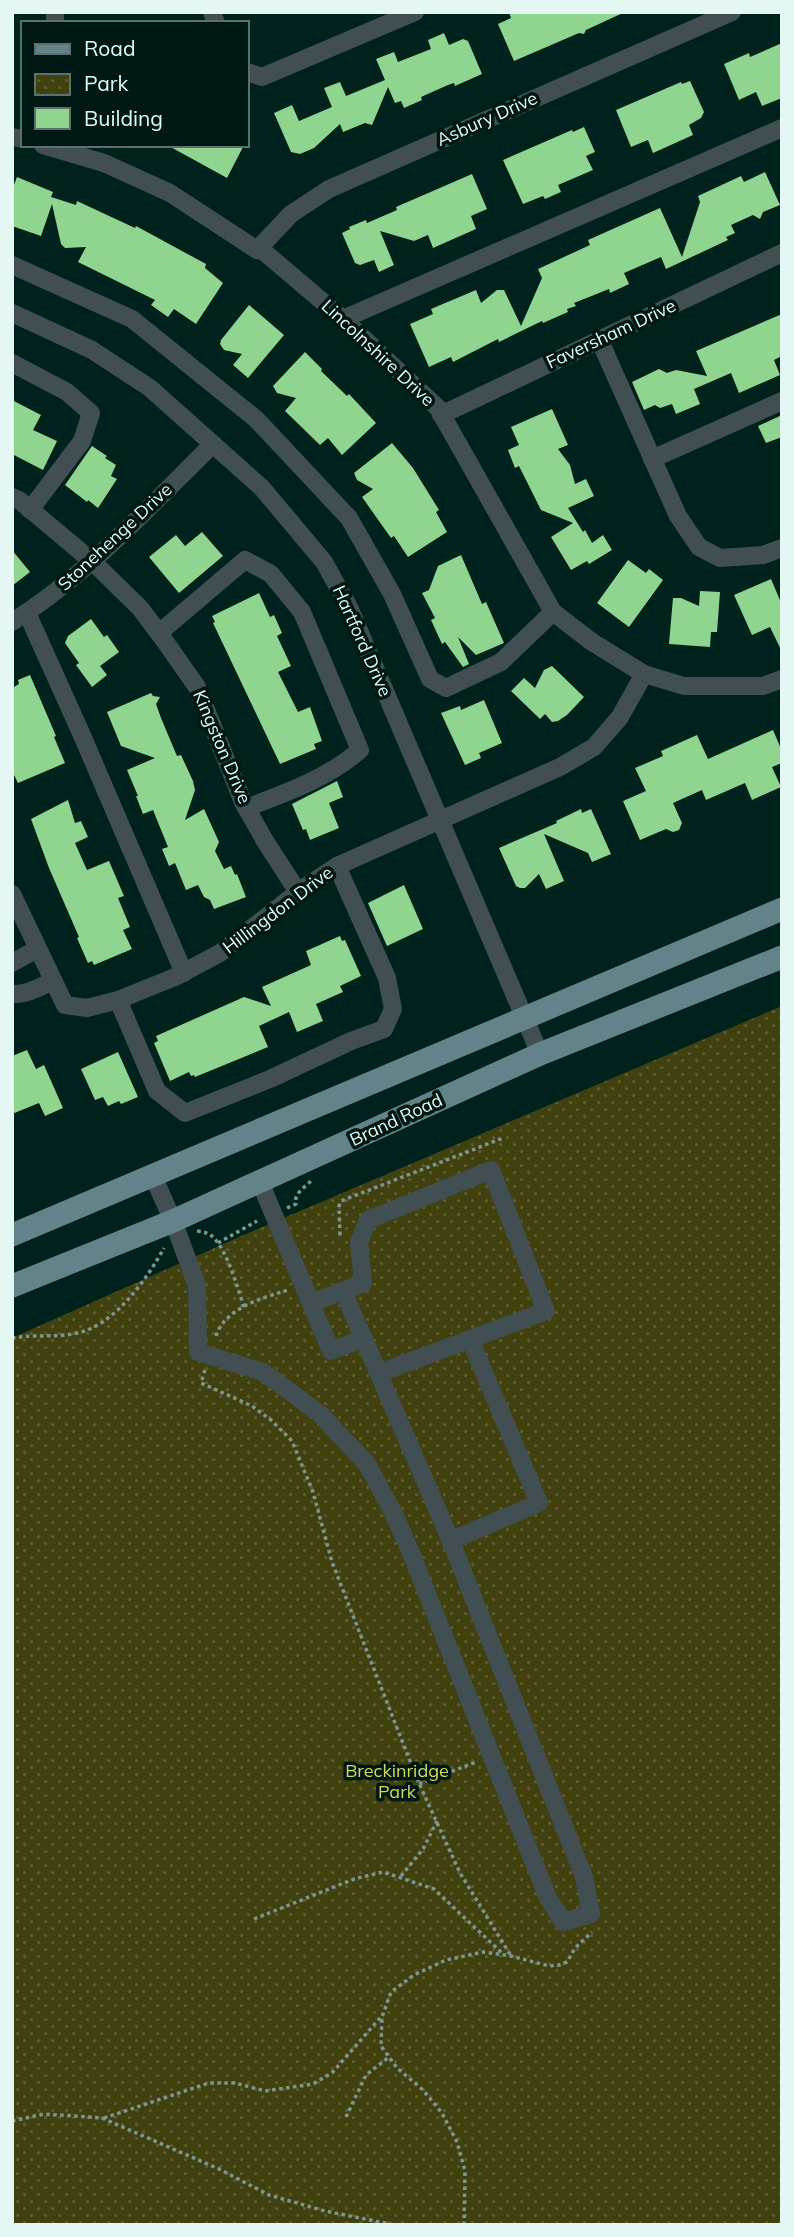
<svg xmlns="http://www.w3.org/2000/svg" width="794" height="2237" font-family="Mulish,sans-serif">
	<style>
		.park { fill: url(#park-dots) }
		.building { fill: #8fd48f }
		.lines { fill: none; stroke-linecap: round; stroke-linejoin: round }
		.path { stroke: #7c9691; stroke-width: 3.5; stroke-dasharray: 3.5 3.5; stroke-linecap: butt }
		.minor { stroke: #414f53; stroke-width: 18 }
		.major { stroke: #648289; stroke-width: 23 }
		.labels { text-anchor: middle; stroke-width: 7; stroke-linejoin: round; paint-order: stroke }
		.street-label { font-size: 18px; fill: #e4f7f3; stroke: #001813 }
		.park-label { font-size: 18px; fill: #d6d859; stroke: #001813 }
	</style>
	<defs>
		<pattern id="park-dots" width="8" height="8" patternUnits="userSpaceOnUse" patternTransform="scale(1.75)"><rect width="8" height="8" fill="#414110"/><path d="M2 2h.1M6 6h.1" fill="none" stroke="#5c5d33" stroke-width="1.8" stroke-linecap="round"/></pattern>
	</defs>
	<rect width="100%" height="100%" fill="#00221d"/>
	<!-- park -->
	<polygon class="park" points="782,1006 782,2225 12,2225 12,1338 239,1237"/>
	<!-- building -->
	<g class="building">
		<polygon points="509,12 625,12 586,30 584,34 579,33 514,61 498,24 511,18"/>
		<polygon points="444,33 449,45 463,39 468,41 482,74 455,86 454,83 448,85 421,97 422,100 404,108 401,101 395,103 388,87 372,125 365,123 343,132 340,124 314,148 300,154 291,152 274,113 292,105 299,121 332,107 324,88 340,82 346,96 385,80 376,59 394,52 398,62 431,49 428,40"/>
		<polygon points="782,43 782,98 762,106 756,92 739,100 724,64 749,53 750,57"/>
		<polygon points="690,81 704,112 701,118 689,125 693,135 653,153 648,140 631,147 616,110 681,82 682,84"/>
		<polygon points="584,127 595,152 586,156 593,170 558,185 561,192 545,199 543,196 523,204 503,160 572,130 573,132"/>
		<polygon points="167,145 244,145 227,178"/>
		<polygon points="765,172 780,205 763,212 760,219 753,215 731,225 735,233 726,237 728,240 666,269 661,257 624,273 629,284 610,293 609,289 574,303 576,306 567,309 568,312 543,323 542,321 499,342 498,339 453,362 451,357 429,367 410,324 433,314 431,309 476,290 481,303 497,290 504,290 521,326 542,278 538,269 590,245 588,240 660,208 682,257 700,202 698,196 741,176 744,182"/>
		<polygon points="472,174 487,209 471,216 476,229 433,248 428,235 414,241 380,231 394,265 379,272 374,260 360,265 355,263 342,233 350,229 349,227 366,220 367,223 397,210 396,207"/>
		<polygon points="17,177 53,192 51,197 76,205 77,201 135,228 136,226 206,264 205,268 223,283 196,324 174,309 168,317 151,305 155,300 78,262 86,247 65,248 61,244 52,204 41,236 12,226 12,190"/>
		<polygon points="249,305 284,335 248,378 233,365 242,354 224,350 220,344 221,340"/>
		<polygon points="782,314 782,356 774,360 780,375 739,393 731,373 694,389 700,404 676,414 672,404 660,408 655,405 644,410 632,382 659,369 667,373 676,370 707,376 696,351"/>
		<polygon points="305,352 322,369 321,371 347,396 349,394 376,423 342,455 328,438 320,445 285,411 296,398 277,393 273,386"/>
		<polygon points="12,400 41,415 33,430 57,441 43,470 12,454"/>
		<polygon points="552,409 568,445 558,449 570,465 575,484 586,479 594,496 568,508 583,532 585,530 592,543 603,535 612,550 589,564 587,561 571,570 551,537 573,523 541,510 519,466 515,468 508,450 519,445 511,427"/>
		<polygon points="782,415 782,437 766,443 758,426"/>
		<polygon points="392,443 413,468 439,510 436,512 447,532 408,557 394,536 391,538 362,497 373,489 357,480 354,473"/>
		<polygon points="92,446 107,456 105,458 116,465 111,476 117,479 98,508 88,500 87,502 65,485"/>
		<polygon points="202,532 223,556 179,593 149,557 176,535 185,546"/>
		<polygon points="12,550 30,572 12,586"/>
		<polygon points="461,555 482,604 486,602 504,643 476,655 458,637 469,664 463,667 445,642 442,644 431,620 435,618 422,593 429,590 438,566"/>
		<polygon points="628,560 646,573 649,569 663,580 629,627 597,603"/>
		<polygon points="771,579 782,605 782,652 770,627 752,635 734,595"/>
		<polygon points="700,591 720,592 717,632 711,632 710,647 669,644 673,598 681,598 699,606"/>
		<polygon points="259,593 270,617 274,615 282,633 277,636 291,666 278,672 298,712 310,707 322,741 314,744 316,749 280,764 213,623 215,622 212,616"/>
		<polygon points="91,619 104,637 107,635 119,652 100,666 107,675 92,687 76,665 79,663 65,643 68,636"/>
		<polygon points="552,666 584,697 567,715 558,721 552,722 545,714 540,719 511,691 524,678 535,688 544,670"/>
		<polygon points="30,675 56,736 54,737 65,763 18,783 12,771 12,688 19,684 18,680"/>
		<polygon points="151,693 153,696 160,697 156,704 161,718 177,756 181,755 193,781 195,790 185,820 204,809 219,842 215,851 224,869 231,866 235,875 237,874 246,897 214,909 210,900 204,897 198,885 186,890 175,863 169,866 162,849 168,847 153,810 143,814 136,796 138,796 127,770 155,758 121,746 107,712"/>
		<polygon points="484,700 502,743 479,753 481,758 465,765 441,713 460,706 461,710"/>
		<polygon points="773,730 782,751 782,763 772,767 781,787 752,800 745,783 706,800 702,790 673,803 682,823 679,830 673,832 666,829 640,840 623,801 646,791 635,768 663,756 661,751 697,735 708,759"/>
		<polygon points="337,781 343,797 329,803 339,828 310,840 306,829 303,830 292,804"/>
		<polygon points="68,800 75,823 81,821 88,837 75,843 87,870 109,861 124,896 118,898 130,927 123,930 132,949 94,965 92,961 88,963 77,938 79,937 49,868 31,819"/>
		<polygon points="581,809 582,813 591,809 611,854 592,862 588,853 544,834 564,881 546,889 539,874 525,888 520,888 516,886 499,848 557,823 556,821"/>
		<polygon points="404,885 423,929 387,946 368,903"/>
		<polygon points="340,936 342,941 345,940 361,976 340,986 343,992 316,1004 323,1021 297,1032 289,1012 259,1026 268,1047 195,1077 194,1075 191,1076 189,1072 170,1081 154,1043 158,1041 156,1036 244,997 271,1006 262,987 311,965 306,951"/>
		<polygon points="27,1050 36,1069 44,1065 63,1108 45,1116 39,1103 12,1114 12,1056"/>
		<polygon points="118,1052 138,1097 121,1104 119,1101 108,1106 103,1097 95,1100 81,1069"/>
	</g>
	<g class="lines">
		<!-- path -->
		<g class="path">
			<path d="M 287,1208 L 296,1204 C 293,1194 305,1187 312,1180"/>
			<path d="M 197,1231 C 204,1232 209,1233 213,1237 C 228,1252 237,1287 244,1307"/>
			<polyline points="340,1235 339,1206 341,1201 503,1138"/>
			<polyline points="218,1243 257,1221"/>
			<path d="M 216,1336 C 225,1308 262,1298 288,1290"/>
			<path d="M 12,1338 C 34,1334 56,1338 77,1333 C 114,1326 147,1279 164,1248"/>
			<polyline points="205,1370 201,1383 252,1406 271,1420 292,1441 313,1492 332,1562 417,1779 460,1873 511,1956"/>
			<polyline points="419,1784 476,1762"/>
			<polyline points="401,1876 423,1849 437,1821"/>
			<polyline points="254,1919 354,1879 383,1872 434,1889 502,1953"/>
			<polyline points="346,2117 366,2075 389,2057"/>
			<polyline points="104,2118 209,2083 235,2083 265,2091 313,2084 332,2073 380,2018"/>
			<polyline points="12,2121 44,2114 102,2118 219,2169 269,2195 325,2211 395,2225"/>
			<polyline points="464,2225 465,2171 457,2142 442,2113 423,2090 397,2068 381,2046 382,2017 391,1992 414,1975 446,1960 483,1952 511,1956 549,1966 559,1965 567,1962 575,1948 592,1932"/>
		</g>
		<!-- minor -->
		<g class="minor">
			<polyline points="212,12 216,23"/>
			<polyline points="55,23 55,12"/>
			<polyline points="247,72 262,77 415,12"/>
			<polyline points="12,137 23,139"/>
			<polyline points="43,145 104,163 170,193 257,250 263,251 343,319 438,408 553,612 592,642 644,674 684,686 763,686 782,679"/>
			<polyline points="257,250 291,214 329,189 732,12"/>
			<polyline points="12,265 132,319 256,419 349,518 392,594 430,679 446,688 501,662 553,612"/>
			<polyline points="12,313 92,350 150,388 262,488 324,562 349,607 540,1054"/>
			<polyline points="343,319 782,128"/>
			<polyline points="599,339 678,516 699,547 720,558 763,555 782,548"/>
			<polyline points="12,363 67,392 91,413 82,441 30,510"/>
			<polyline points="441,415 782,253"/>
			<polyline points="652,459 782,401"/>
			<polyline points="12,497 19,500 93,562 140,608 164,640 197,687 243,802 265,841 298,892"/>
			<polyline points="27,613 81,733 184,973"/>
			<path d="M 12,622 C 88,574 149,507 213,444"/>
			<path d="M 159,633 L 245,560 L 271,574 L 302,612 L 360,750 C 328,778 286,793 246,808"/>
			<polyline points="12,894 65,1005 87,1008 118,1000 175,977 220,953 298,892 337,866 560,767 594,747 620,717 644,674"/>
			<polyline points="12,963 37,949"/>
			<path d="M 12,994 C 26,995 40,987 53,981"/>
			<polyline points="118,1000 157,1091 185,1113 270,1079 351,1041 384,1029 393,1009 387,978 337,866"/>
			<polyline points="153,1176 173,1221 197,1285 198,1352 263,1372 320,1414 367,1464 394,1514 411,1553 548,1898 563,1922 591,1914 584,1877 448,1534 343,1291"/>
			<polyline points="260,1182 331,1351 364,1338"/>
			<polyline points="311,1303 363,1283 359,1243 368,1220 491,1170 546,1311 379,1373"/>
			<polyline points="450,1541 539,1503 470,1339"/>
		</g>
		<!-- major -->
		<g class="major">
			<polyline points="12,1235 782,909"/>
			<polyline points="12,1286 173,1221 540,1054 782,957"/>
		</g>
	</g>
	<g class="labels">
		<!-- street labels -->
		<g class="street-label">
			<text transform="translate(487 119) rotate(-24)" y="6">Asbury Drive</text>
			<text transform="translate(611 334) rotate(-25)" y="6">Faversham Drive</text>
			<text transform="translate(378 353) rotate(43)" y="6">Lincolnshire Drive</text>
			<text transform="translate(115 537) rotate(-43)" y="6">Stonehenge Drive</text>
			<text transform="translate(362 641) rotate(66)" y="6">Hartford Drive</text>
			<text transform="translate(222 747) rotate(67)" y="6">Kingston Drive</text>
			<text transform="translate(278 910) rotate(-37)" y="6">Hillingdon Drive</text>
			<text transform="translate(396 1120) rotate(-25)" y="6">Brand Road</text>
		</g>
		<!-- park labels -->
		<g class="park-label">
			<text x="397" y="1777">Breckinridge<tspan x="397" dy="21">Park</tspan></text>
		</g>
	</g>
	<!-- border -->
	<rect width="794" height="2237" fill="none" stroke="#e4f7f3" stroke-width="28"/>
	<!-- legend -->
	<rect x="21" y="21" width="228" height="126" fill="#001813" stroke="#5b716d" stroke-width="2"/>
	<rect x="35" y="44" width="35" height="10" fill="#648289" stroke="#5b716d" stroke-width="2"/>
	<text x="84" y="56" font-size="21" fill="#e4f7f3">Road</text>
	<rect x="35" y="74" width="35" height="21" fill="url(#park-dots)" stroke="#5b716d" stroke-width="2"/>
	<text x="84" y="91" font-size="21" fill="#e4f7f3">Park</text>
	<rect x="35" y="108" width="35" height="21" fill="#8fd48f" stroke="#5b716d" stroke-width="2"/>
	<text x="84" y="126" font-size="21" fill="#e4f7f3">Building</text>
</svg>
